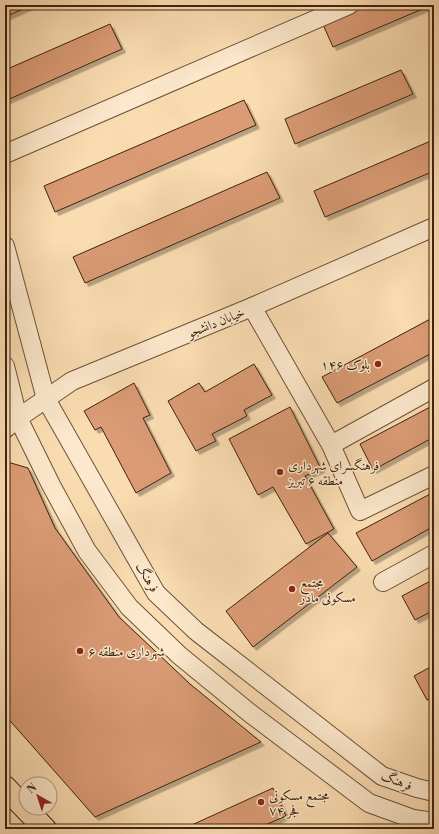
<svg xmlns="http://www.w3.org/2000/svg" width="439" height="834" font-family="'Libre Bodoni',Amiri,serif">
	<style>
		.building { fill: #da9b75; stroke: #3f230f; filter: url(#shadow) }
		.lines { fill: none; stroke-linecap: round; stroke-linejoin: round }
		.minor-casing { stroke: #6e5138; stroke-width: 20 }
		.highway-casing { stroke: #3f230f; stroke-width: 24 }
		.minor { stroke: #fce8cc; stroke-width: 18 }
		.highway { stroke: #fadcb1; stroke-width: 22 }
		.poi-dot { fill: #8f2418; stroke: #fce8cc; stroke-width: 1.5 }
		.labels { text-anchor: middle; stroke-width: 3; stroke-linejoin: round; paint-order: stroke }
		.street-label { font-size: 13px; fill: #3f230f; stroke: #fce8cc }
		.poi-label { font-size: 13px; fill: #3f230f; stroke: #fce8cc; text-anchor: start }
	</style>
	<defs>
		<filter id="shadow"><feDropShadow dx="3.5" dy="3.5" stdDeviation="0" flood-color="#0004"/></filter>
	</defs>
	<rect width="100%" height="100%" fill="#fadcb1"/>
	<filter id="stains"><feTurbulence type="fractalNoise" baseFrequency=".005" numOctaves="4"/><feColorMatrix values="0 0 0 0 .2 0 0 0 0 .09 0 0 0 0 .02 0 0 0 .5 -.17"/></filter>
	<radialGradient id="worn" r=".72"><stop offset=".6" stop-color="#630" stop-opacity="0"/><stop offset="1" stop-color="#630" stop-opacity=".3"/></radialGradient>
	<!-- building -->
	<g class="building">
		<polygon points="5,5 32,5 5,17"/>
		<polygon points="356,5 432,5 333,47 321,20"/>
		<polygon points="110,24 122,49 5,101 5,70"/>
		<polygon points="401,70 413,94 295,144 285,119"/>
		<polygon points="244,100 256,125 55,212 44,186"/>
		<polygon points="433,140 434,171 325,217 314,191"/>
		<polygon points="267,172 280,198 85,283 73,257"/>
		<polygon points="434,317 434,352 337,403 322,377"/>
		<polygon points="254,364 272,395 244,410 247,416 212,434 216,441 196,451 168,401 199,383 205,392"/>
		<polygon points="134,383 150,415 143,418 171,473 136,493 101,427 95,430 84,411"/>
		<polygon points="434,405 434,437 373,470 360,444"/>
		<polygon points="290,407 321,469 305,476 334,529 306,544 273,487 258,495 229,439"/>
		<polygon points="11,463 28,468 55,528 119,617 190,684 261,742 95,817 5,715 5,464"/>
		<polygon points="434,492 434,526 372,561 356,533"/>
		<polygon points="328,533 357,567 253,647 226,611"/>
		<polygon points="434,579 434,610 415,620 402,596"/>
		<polygon points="434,665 434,697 427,700 414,676"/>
		<polygon points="273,788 286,816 256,829 183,829"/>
	</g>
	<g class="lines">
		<!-- minor casing -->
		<g class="minor-casing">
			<g id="minor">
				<polyline points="5,154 349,5"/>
				<polyline points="5,246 46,399 156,593 196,631 382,776 417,788 434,792"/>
				<polyline points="252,307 331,445 360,511 434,475"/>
				<polyline points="5,366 18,418 51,485 87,551 129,607 179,655 251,714 369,803 413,819 434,822"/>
				<polyline points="5,429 18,418 72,381 252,307 434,227"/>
				<polyline points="331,445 434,388"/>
				<polyline points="383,582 434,554"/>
			</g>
		</g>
		<!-- highway casing -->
		<g class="highway-casing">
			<polyline id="highway" points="5,787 45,829"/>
		</g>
		<!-- minor -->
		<use href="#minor" class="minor"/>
		<!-- highway -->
		<use href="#highway" class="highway"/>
	</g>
	<!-- markers -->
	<g class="poi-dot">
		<circle cx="378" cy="364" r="4"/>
		<circle cx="280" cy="472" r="4"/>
		<circle cx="292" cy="589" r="4"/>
		<circle cx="80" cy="651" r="4"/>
		<circle cx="261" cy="802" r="4"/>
	</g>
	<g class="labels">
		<!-- street labels -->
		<g class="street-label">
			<text transform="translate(216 322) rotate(-22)" y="5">خیابان دانشجو</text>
			<text transform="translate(148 577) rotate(59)" y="5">فرهنگ</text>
			<text transform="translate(397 780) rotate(22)" y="5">فرهنگ</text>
		</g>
		<!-- poi labels -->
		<g class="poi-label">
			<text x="370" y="369" text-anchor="end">بلوک ۱۴۶</text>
			<text x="288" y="470">فرهنگسرای شهرداری<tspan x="288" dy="15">منطقه ۶ تبریز</tspan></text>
			<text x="300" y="587">مجتمع<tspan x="300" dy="15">مسکونی مادر</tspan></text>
			<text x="88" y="656">شهرداری منطقه ۶</text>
			<text x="269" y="800">مجتمع مسکونی<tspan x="269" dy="15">فجر ۷۴</tspan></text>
		</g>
	</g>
	<!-- margin -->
	<rect width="439" height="834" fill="none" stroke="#fadcb1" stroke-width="20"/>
	<rect x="6" y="6" width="427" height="822" fill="none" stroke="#3f230f" stroke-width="2"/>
	<rect x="10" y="10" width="419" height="814" fill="none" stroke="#3f230f"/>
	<!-- north arrow -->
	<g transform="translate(38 796) rotate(321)"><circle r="19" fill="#fce8cc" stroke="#b09980"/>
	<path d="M0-3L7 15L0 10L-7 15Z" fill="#8f2418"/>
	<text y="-6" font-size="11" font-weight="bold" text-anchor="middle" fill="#3f230f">N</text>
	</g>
	<rect width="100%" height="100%" filter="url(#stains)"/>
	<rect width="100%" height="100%" fill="url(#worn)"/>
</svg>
